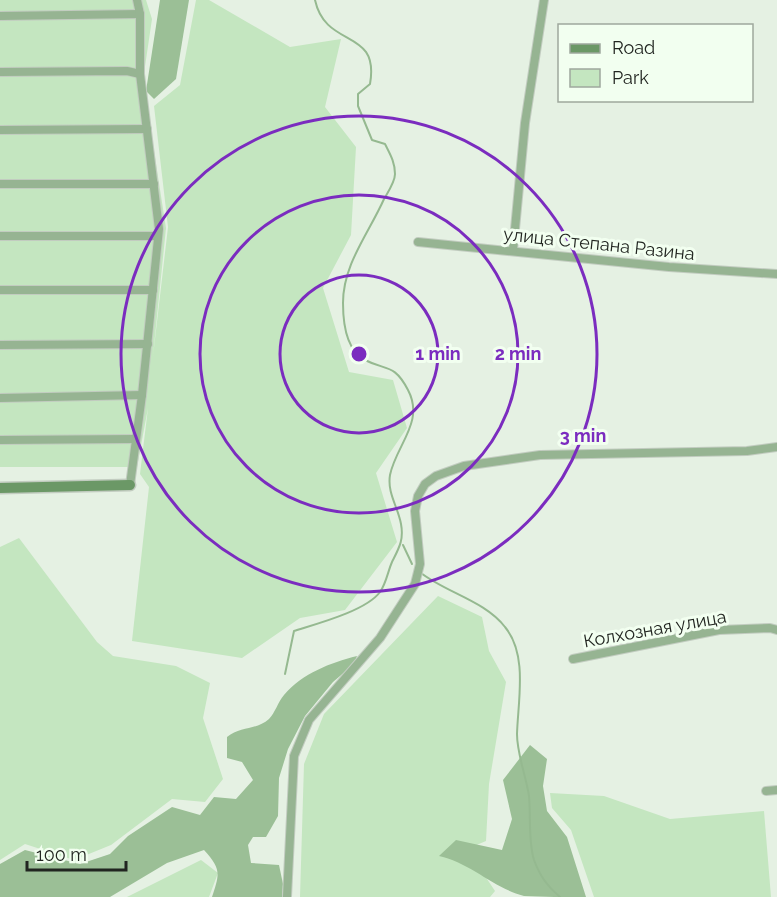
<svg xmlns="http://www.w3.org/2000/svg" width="777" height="897" font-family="Raleway,sans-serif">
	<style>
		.green { fill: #c4e6c0 }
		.forest { fill: #9bbf96 }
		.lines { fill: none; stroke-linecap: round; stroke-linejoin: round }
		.stream { stroke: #95b990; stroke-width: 2 }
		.street-casing { stroke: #c2ccc0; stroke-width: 10 }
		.secondary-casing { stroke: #c2ccc0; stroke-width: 13 }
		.street { stroke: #96b492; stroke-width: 8 }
		.secondary { stroke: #6b9866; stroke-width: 10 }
		.ring { fill: none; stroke: #7b2cbf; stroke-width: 3 }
		.labels { text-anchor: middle; stroke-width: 6; stroke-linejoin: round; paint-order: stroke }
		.street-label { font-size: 18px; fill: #212520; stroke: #f2fff0 }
		.centre { fill: #7b2cbf; stroke: #f2fff0; stroke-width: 3 }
		.ring-label { font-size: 18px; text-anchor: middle; font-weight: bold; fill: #7b2cbf; stroke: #f2fff0; stroke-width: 6; stroke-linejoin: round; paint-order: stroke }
	</style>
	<rect width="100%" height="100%" fill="#e5f1e3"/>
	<!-- green -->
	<g class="green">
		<polygon points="0,0 146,0 152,19 143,80 166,228 153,356 168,227 154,106 180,85 196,0 209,0 290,47 341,39 325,107 356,147 351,235 323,288 349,372 393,380 407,428 376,473 397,542 345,610 300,618 242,658 132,641 149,487 140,474 148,408 137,467 0,467"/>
		<polygon points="19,538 97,642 113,656 176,666 210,683 203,718 223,779 205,802 172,799 111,845 74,860 25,844 0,860 0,547"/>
		<polygon points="438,596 482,617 489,651 506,682 489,784 486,841 467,849 495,891 490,897 300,897 304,764 324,714"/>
		<polygon points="550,793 604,796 670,819 764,811 771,897 594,897 571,830 552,808"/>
		<polygon points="201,860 218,873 209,897 127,897"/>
	</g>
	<!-- forest -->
	<g class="forest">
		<polygon points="160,0 189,0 176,79 154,99 146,91"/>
		<path d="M 357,656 L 354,664 L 333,682 L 305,716 L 288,749 L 279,778 L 278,816 L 266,837 L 253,837 L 248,845 L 251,863 L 279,865 L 283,884 L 282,897 L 212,897 C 220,873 221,869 204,850 L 167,863 L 110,897 L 0,897 L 0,864 L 25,850 L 80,864 L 110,854 L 128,836 L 172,807 L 200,815 L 214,797 L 236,799 L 253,780 L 242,762 L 227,758 L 227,737 C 241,726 257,730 269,719 C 275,713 278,702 284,695 C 303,673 330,663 357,656 Z"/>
		<path d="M 530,745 L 547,759 L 543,786 L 547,811 L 567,837 L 586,897 C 567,897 542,897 524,896 C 493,888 471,863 439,856 L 456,840 L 502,850 L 512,819 L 503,780 Z"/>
	</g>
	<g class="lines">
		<!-- stream -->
		<g class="stream">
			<polyline points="403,545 412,564"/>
			<path d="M 421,573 C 447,593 485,601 505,627 C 528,655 518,700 517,734 C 517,754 526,776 529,796 C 531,817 528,841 534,860 C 540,876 547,886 560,897"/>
			<path d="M 285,674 L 294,631 C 316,624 366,611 380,592 C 386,584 388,571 392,562 C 399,548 404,540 401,524 C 398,507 387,493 390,475 C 396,445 425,422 408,390 C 394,363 386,371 365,360 C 346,350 343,322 343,303 C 343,264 369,233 384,199 C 388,192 395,182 395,174 C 395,162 390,154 385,144 L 372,140 L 358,106 L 358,94 L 370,84 C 380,27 326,50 315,0"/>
		</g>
		<!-- street casing -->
		<g class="street-casing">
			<g id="street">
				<polyline points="0,16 140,14"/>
				<polyline points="0,72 127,71 140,74"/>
				<polyline points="0,130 147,129"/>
				<polyline points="0,184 154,184"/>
				<polyline points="0,236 158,236"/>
				<polyline points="418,242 669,267 777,274"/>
				<polyline points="513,250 525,123 544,0"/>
				<polyline points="0,290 153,290"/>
				<polyline points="0,345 148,344"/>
				<polyline points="0,398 142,395"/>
				<polyline points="0,440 135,439"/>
				<polyline points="130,485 142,395 159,229 140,74 140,14 137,0"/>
				<polyline points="573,659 719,630 770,628 777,630"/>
				<polyline points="766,791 777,790"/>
				<polyline points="287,897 294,756 309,720 380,638 415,584 420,564 415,511 418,496 425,484 436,476 464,466 540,455 747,451 777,447"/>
			</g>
		</g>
		<!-- secondary casing -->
		<g class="secondary-casing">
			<polyline id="secondary" points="0,488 130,485"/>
		</g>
		<!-- street -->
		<use href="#street" class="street"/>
		<!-- secondary -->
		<use href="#secondary" class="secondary"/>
	</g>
	<!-- distance rings -->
	<g class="ring">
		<circle cx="359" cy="354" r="79"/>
		<circle cx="359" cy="354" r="159"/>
		<circle cx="359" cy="354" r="238"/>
	</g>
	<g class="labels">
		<!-- street labels -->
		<g class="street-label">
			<text transform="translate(599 244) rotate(6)" y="6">улица Степана Разина</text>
			<text transform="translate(655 629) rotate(-10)" y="6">Колхозная улица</text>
		</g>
	</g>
	<circle cx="359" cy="354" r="9" class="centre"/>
	<g class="ring-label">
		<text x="438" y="360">1 min</text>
		<text x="518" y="360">2 min</text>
		<text x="583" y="442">3 min</text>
	</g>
	<!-- legend -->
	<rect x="558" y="24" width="195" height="78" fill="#f2fff0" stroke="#9ea89d" stroke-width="1.5"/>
	<rect x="570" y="44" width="30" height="9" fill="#6b9866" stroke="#9ea89d" stroke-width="1.5"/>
	<text x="612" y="54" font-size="18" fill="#212520">Road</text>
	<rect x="570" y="69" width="30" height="18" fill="#c4e6c0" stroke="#9ea89d" stroke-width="1.5"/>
	<text x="612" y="84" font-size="18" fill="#212520">Park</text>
	<!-- scale -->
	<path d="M27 861v9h99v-9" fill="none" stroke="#212520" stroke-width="3"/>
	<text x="36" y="861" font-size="18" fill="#212520" stroke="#f2fff0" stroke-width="4.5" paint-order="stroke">100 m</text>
</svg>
